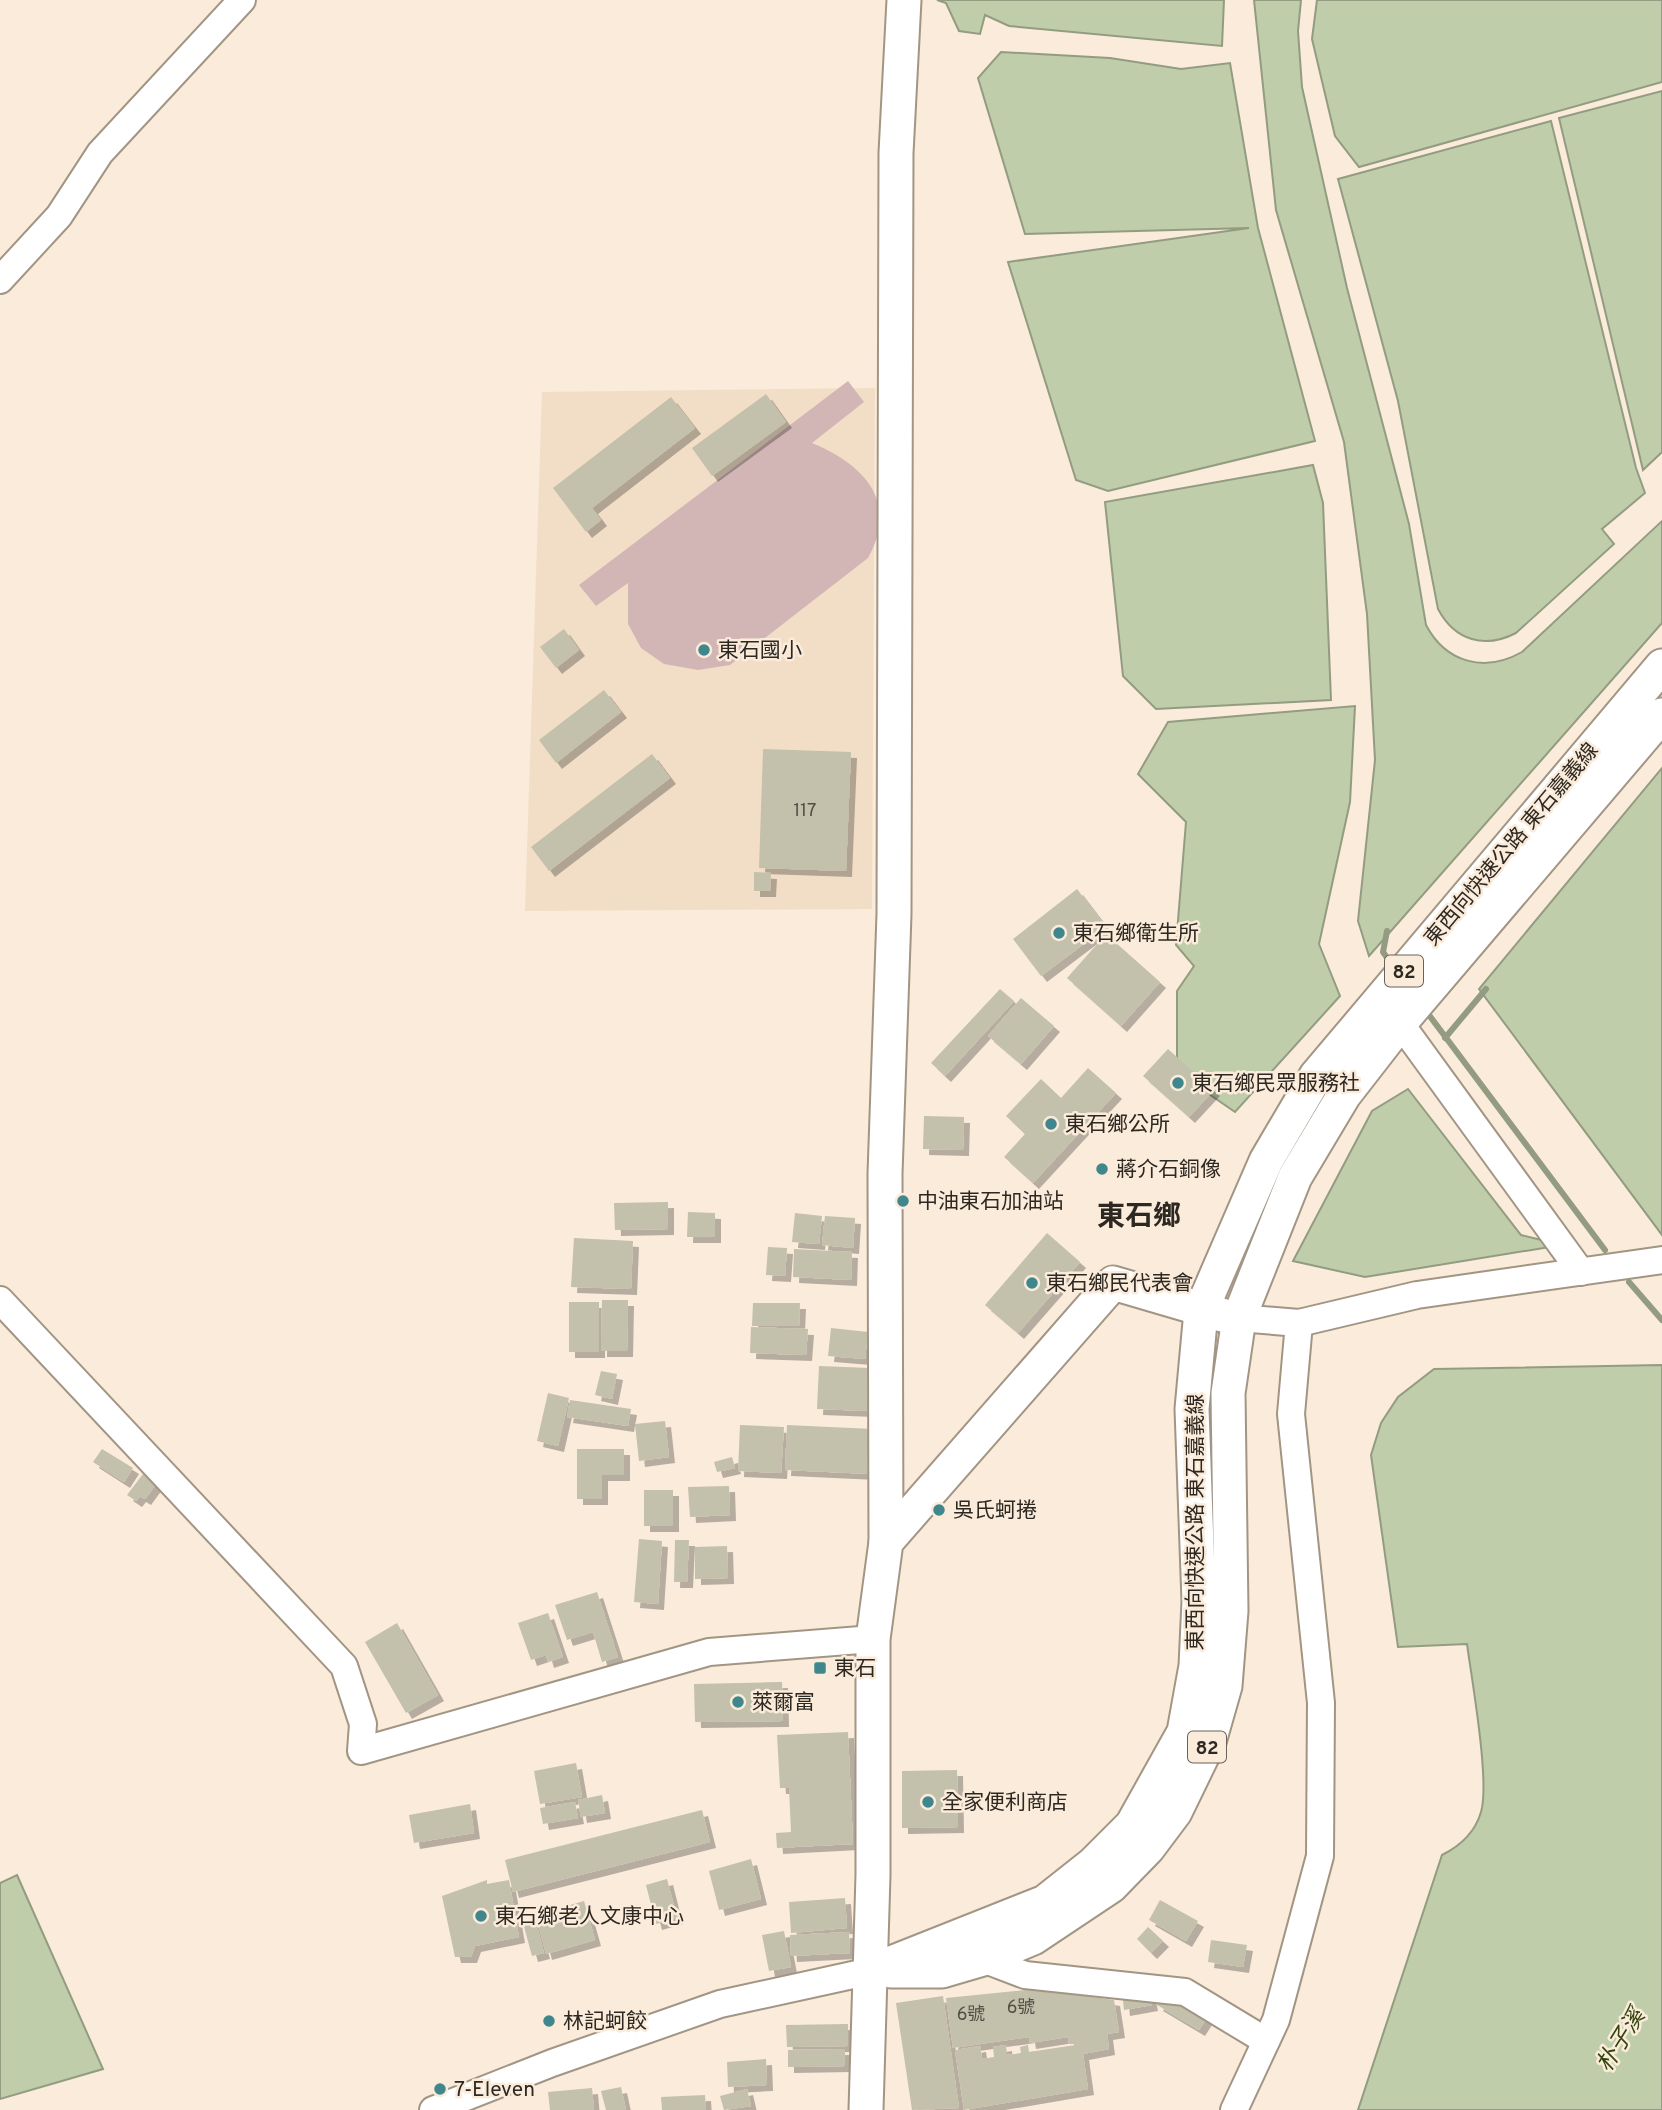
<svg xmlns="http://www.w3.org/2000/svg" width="1662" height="2110" font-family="Overpass,'Noto Sans TC',sans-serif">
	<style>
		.built { fill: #f2dec7 }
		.green { fill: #d2b6b5 }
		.water { fill: #bfcdaa; stroke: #939c81; stroke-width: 2 }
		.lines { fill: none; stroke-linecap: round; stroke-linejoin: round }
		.stream { stroke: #939c81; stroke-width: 6 }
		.building { fill: #c3c0ab; filter: url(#shadow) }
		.minor-casing { stroke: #a29584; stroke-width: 30 }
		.major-casing { stroke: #a29584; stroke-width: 37 }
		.minor { stroke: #fff; stroke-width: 26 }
		.major { stroke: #fff; stroke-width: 33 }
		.poi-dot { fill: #3f878d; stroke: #faebda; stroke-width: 2.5 }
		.labels { text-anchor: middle; stroke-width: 5; stroke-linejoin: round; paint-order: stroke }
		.number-label { font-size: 18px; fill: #524e44 }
		.shield { fill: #faebda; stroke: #6a6258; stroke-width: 2 }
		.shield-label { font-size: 19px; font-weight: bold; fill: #2d2821 }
		.poi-label { font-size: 21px; fill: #2d2821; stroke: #faebda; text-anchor: start }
		.street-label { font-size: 21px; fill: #2d2821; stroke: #faebda }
		.water-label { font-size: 23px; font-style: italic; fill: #33430c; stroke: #faebda }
		.district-label { font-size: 28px; font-weight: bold; fill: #2d2821; stroke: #faebda }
	</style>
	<defs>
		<filter id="shadow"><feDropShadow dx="6" dy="6" stdDeviation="0" flood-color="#0004"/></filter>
	</defs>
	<rect width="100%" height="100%" fill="#faebda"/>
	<!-- built -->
	<polygon class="built" points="875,388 872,909 525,911 542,392"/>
	<!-- green -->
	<path class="green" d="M 848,381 L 864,402 L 812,443 C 863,464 900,501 868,558 L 730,665 L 698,670 L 664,664 L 641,648 L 628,624 L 628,583 L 596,606 L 579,585 Z"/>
	<!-- water -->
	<g class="water">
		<polygon points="937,0 1224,0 1222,46 1009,26 985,15 980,34 959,31 946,3"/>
		<path d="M 1254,0 L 1301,0 L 1298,31 L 1302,87 L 1347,288 L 1409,524 L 1426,625 C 1446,663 1485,673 1522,652 L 1662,521 L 1662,623 L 1369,956 L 1358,921 L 1375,760 L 1367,614 L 1344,442 L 1276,210 Z"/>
		<polygon points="1317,0 1662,0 1662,82 1359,167 1335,136 1312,39"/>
		<polygon points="1001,52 1110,58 1181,69 1230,63 1258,228 1315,441 1108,491 1076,480 1008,262 1249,228 1025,234 978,78"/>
		<polygon points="1662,91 1662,452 1643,470 1559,118"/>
		<path d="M 1551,121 L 1636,468 L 1645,493 L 1602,529 L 1614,544 L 1516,633 C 1485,649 1455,641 1438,609 L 1398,401 L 1338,179 Z"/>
		<polygon points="1313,465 1323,503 1331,700 1156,709 1123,676 1105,502"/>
		<polygon points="1355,706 1350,802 1319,944 1340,996 1235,1112 1177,1072 1177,991 1194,966 1176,945 1186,822 1138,774 1168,722"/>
		<polygon points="1662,768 1662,1235 1479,989"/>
		<polygon points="1408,1089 1521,1235 1562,1245 1365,1277 1293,1261 1372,1111"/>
		<path d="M 1662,1365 L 1662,2110 L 1358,2110 L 1442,1855 C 1460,1846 1475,1833 1481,1812 C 1490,1782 1472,1681 1467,1644 L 1398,1647 L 1371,1455 L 1381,1423 L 1398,1397 L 1434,1369 Z"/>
		<polygon points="17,1875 103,2069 0,2099 0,1883"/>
	</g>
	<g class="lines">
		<!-- stream -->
		<g class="stream">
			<polyline points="1387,931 1383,952 1393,966"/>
			<polyline points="1426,1011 1605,1250"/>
			<polyline points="1445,1038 1486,989"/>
			<polyline points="1629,1282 1662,1320"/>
		</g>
	</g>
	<!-- building -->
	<g class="building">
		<polygon points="766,394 786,422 712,476 692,448"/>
		<polygon points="671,397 695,428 592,508 601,520 586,532 553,488"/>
		<polygon points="564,629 579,650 556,668 540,647"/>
		<polygon points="604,690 621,712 556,763 539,740"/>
		<polygon points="763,749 851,752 846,871 759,868"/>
		<polygon points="652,754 670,778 549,871 531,847"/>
		<polygon points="754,872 771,873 770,891 754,891"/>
		<polygon points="1077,889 1106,927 1041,976 1013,939"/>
		<polygon points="1106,934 1160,982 1121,1026 1067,978"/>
		<polygon points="1000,989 1014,1001 945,1076 931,1063"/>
		<polygon points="1021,998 1054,1026 1021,1064 988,1036"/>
		<polygon points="1168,1049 1214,1090 1189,1117 1143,1076"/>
		<polygon points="1088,1068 1116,1093 1033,1183 1004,1157 1025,1134 1006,1116 1041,1079 1061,1098"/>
		<polygon points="924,1116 964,1117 963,1150 923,1149"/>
		<polygon points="668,1202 668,1229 615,1230 614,1203"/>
		<polygon points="688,1212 715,1213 715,1237 687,1237"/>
		<polygon points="795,1213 822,1216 819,1244 792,1242"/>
		<polygon points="825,1216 855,1218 853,1248 822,1245"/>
		<polygon points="1047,1233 1080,1262 1018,1333 985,1305"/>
		<polygon points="574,1238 633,1241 631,1289 571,1287"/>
		<polygon points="768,1247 787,1248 785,1276 766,1275"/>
		<polygon points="794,1249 852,1252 851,1280 793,1277"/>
		<polygon points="602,1300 628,1300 627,1351 601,1351"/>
		<rect x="569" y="1302" width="30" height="50"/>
		<polygon points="753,1303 800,1303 799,1326 752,1326"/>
		<polygon points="751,1327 808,1329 806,1355 750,1353"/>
		<polygon points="831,1328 868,1332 865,1359 828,1356"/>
		<polygon points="819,1366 870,1368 868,1411 817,1409"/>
		<polygon points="601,1371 617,1374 612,1399 595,1395"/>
		<polygon points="548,1393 569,1398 558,1446 537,1441"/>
		<polygon points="570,1400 631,1409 628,1426 567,1417"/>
		<polygon points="665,1421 669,1457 639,1461 635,1424"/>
		<polygon points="740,1425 784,1427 781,1473 738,1471"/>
		<polygon points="787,1425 873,1429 871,1474 785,1470"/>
		<polygon points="102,1449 133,1468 124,1482 93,1462"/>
		<polygon points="577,1449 624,1449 624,1475 602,1475 602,1499 577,1499"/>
		<polygon points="732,1457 735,1468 717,1472 714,1462"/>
		<polygon points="143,1474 156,1484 145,1499 140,1496 136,1501 127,1495"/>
		<polygon points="729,1486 730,1515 690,1517 688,1487"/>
		<rect x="644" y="1490" width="29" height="36"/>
		<polygon points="639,1539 662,1541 658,1604 634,1602"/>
		<polygon points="675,1540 689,1540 687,1582 674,1582"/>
		<polygon points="727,1546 728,1578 695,1579 695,1547"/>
		<polygon points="597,1592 618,1657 602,1662 593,1632 567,1640 555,1605"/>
		<polygon points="548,1613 563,1657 548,1662 546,1655 531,1660 518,1623"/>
		<polygon points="397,1623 438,1695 406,1713 365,1642"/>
		<polygon points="782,1682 783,1721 695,1722 694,1684"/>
		<polygon points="848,1732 853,1844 777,1848 776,1833 791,1832 789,1788 780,1788 777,1735"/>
		<polygon points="576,1763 582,1797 540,1804 534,1771"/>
		<polygon points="957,1770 958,1827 902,1828 902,1771"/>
		<polygon points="602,1795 605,1813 581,1817 578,1800"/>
		<polygon points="575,1802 578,1818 543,1824 540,1808"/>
		<polygon points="470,1804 474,1833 414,1843 409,1815"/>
		<polygon points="702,1810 710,1842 513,1892 505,1860"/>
		<polygon points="751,1859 761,1899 719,1910 709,1871"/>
		<polygon points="667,1879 677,1918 656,1924 646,1885"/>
		<polygon points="487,1880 487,1884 509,1880 519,1937 475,1946 471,1957 455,1957 442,1896"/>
		<polygon points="845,1898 847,1928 791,1933 789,1902"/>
		<polygon points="1160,1900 1198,1921 1186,1941 1149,1920"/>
		<polygon points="584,1901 595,1940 546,1954 536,1915"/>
		<polygon points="535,1919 544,1953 532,1956 523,1923"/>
		<polygon points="1148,1927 1163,1941 1151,1953 1137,1939"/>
		<polygon points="784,1931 791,1967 769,1971 762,1935"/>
		<polygon points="849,1932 850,1953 791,1956 790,1935"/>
		<polygon points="1211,1940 1247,1945 1243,1967 1208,1962"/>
		<polygon points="1035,1989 1114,2000 1119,2032 1107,2034 1109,2049 1083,2054 1088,2089 964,2110 955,2050 980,2046 982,2059 994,2057 993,2047 1006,2045 1007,2055 1021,2053 1020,2047 1028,2045 1029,2052 1082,2044 1069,2044 1068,2037 1030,2043 1029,2037 953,2048 946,1998"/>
		<polygon points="1164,1993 1206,2019 1199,2030 1157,2005"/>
		<polygon points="1150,1995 1152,2005 1124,2010 1123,2000"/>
		<polygon points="943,1996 959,2108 912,2110 896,2003"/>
		<polygon points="848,2024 848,2046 787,2047 786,2025"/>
		<polygon points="845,2049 845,2066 788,2067 788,2050"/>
		<polygon points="766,2059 767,2085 728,2087 727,2062"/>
		<polygon points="621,2087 626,2110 606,2110 601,2091"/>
		<polygon points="592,2088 594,2110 550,2110 548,2092"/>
		<polygon points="747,2089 751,2106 724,2110 720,2096"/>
		<polygon points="705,2095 706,2110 662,2110 661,2097"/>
	</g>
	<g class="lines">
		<!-- minor casing -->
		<g class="minor-casing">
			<g id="minor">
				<polyline points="0,280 59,216 100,153 242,0"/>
				<polyline points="1400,1023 1581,1272"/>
				<polyline points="0,1300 344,1666 363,1724 361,1751 709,1652 873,1639"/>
				<polyline points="1239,1318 1299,1323 1417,1295 1662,1260"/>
				<polyline points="979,1949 983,1959 1025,1975 1185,1992 1266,2041"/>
				<polyline points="433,2110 552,2063 720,2004 871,1971"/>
				<polyline points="1234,2110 1276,2020 1320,1856 1321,1703 1291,1414 1299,1323"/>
			</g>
		</g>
		<!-- major casing -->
		<g class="major-casing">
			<g id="major">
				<polyline points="886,1542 885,1174 894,914 896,153 904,0"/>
				<polyline points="871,1971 1045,1902 1093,1864 1132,1825 1184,1732 1196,1666 1199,1601 1192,1409 1201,1311 1266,1161 1316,1076 1662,666"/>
				<polyline points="891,1971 942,1971 983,1959 1033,1938 1111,1886 1148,1848 1175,1812 1209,1742 1225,1686 1231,1611 1228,1393 1239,1318 1295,1177 1344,1095 1400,1023 1662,715"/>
				<polyline points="866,2110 873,1875 873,1639 886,1542 1113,1283 1222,1315"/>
			</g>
		</g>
		<!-- minor -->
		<use href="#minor" class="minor"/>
		<!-- major -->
		<use href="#major" class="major"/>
	</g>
	<!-- markers -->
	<g class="poi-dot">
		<circle cx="704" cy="650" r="7"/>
		<circle cx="1059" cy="933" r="7"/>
		<circle cx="1178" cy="1083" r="7"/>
		<circle cx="1051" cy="1124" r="7"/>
		<circle cx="1102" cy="1169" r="7"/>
		<circle cx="903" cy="1201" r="7"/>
		<circle cx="1032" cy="1283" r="7"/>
		<circle cx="939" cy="1510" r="7"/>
		<rect x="813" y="1661" width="14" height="14" rx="3.5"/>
		<circle cx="738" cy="1702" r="7"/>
		<circle cx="928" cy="1802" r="7"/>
		<circle cx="481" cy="1916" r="7"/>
		<circle cx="549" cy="2021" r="7"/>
		<circle cx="440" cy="2089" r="7"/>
	</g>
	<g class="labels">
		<!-- number labels -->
		<g class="number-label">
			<text x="805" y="816">117</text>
			<text x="1021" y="2013">6號</text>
			<text x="971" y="2020">6號</text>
		</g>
		<!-- shield labels -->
		<g class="shield">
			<rect x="1385" y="955.5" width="38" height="31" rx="5"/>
			<rect x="1188" y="1731.5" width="38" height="31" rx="5"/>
		</g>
		<g class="shield-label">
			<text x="1404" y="978">82</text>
			<text x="1207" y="1754">82</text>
		</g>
		<!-- poi labels -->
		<g class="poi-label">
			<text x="718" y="657">東石國小</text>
			<text x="1073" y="940">東石鄉衛生所</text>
			<text x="1192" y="1090">東石鄉民眾服務社</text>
			<text x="1065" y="1131">東石鄉公所</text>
			<text x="1116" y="1176">蔣介石銅像</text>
			<text x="917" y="1208">中油東石加油站</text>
			<text x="1046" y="1290">東石鄉民代表會</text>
			<text x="953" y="1517">吳氏蚵捲</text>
			<text x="834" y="1675">東石</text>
			<text x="752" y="1709">萊爾富</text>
			<text x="942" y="1809">全家便利商店</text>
			<text x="495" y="1923">東石鄉老人文康中心</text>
			<text x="563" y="2028">林記蚵餃</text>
			<text x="454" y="2096">7-Eleven</text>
		</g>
		<!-- street labels -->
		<g class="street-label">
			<text transform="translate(1511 844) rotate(-50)" y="7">東西向快速公路 東石嘉義線</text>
			<text transform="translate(1195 1522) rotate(-90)" y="7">東西向快速公路 東石嘉義線</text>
		</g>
		<!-- water labels -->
		<g class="water-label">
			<text transform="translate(1620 2040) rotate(-58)" y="8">朴子溪</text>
		</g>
		<!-- district labels -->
		<g class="district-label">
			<text x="1139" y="1225">東石鄉</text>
		</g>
	</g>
</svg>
